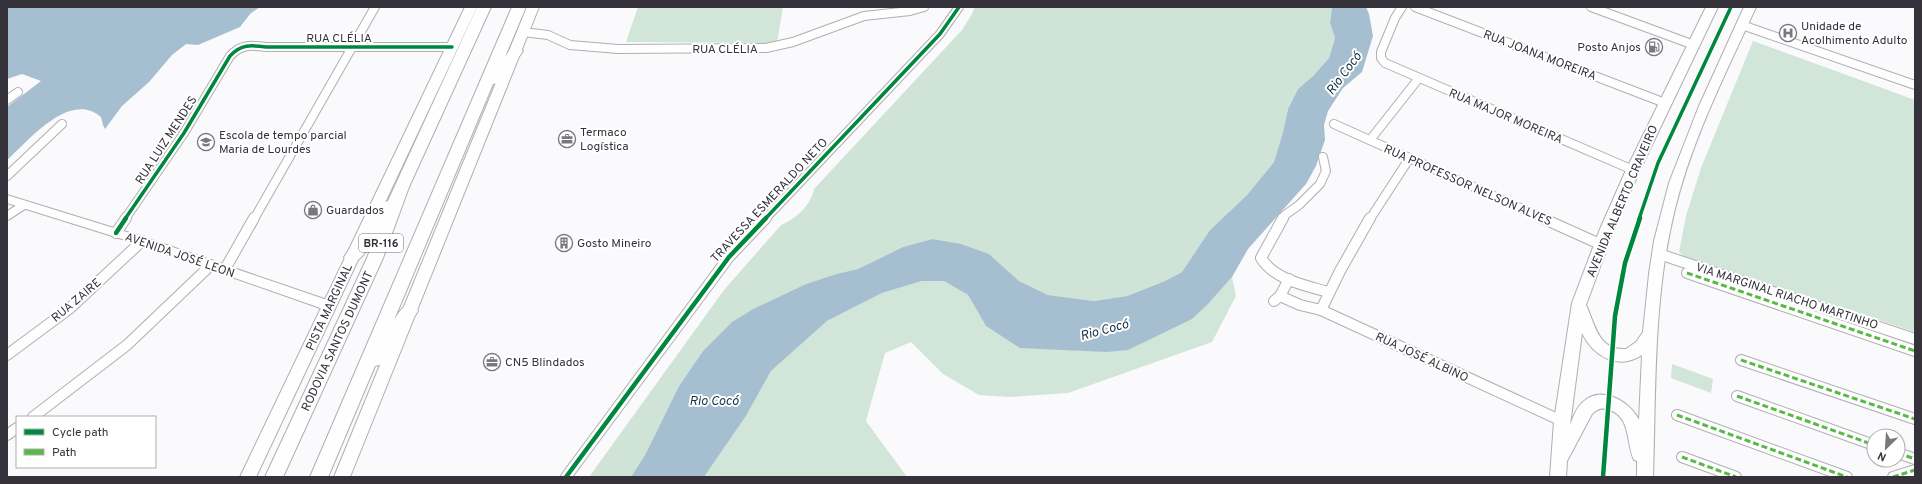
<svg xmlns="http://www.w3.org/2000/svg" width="1922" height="484" font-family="Overpass,sans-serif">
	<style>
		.green { fill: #d2e5d9 }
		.forest { fill: #cfe4d7 }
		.water { fill: #a5bfd0 }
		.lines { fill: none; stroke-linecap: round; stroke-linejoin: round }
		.street-far1-casing { stroke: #b0aeb2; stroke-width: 10 }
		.street-casing { stroke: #b0aeb2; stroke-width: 12 }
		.secondary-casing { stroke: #b0aeb2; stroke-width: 2 }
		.primary-casing { stroke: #b0aeb2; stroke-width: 2 }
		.highway-casing { stroke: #b0aeb2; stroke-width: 2 }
		.street-far1 { stroke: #fefefe; stroke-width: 8 }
		.street { stroke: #fefefe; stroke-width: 10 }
		.secondary { fill: #fefefe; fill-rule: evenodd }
		.primary { fill: #fefefe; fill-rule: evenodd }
		.highway { fill: #fefefe; fill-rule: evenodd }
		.quiet { stroke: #58b947; stroke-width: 3; stroke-dasharray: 6 3; stroke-linecap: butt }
		.cycleway-far1-casing { stroke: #fff; stroke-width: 5.5 }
		.cycleway-casing { stroke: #fff; stroke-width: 7 }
		.cycleway-far1 { stroke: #00873e; stroke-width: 3.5 }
		.cycleway { stroke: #00873e; stroke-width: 4.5 }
		.labels { text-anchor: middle; stroke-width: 4; stroke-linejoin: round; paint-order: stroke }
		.shield { fill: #fff; stroke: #727076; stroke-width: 1 }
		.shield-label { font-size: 11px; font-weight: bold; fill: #35323b }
		.poi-label { font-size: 12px; fill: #35323b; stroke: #fff; text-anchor: start }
		.street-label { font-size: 12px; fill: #35323b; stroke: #fff }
		.water-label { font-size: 13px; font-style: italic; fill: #103243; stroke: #fff }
	</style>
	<rect width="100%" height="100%" fill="#faf9fb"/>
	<!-- green -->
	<g class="green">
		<polygon points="638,7 783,7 777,43 626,42"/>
		<polygon points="1753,41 1915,100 1915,332 1683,256 1679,252 1686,216 1701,168"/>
		<polygon points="1232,277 1236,296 1212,342 1068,393 1009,397 979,395 943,374 911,342 885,353 866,421 907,477 704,477 746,416 771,371 827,321 882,293 922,281 934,280 944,281 968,295 986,326 1209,303"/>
		<polygon points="1672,364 1713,379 1711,393 1671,378"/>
	</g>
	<!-- forest -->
	<path class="forest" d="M 975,7 L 1332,7 L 1330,23 L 1335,38 L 1329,58 L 1313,76 L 1298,89 L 1288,109 L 1283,132 L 1274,162 L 1247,195 L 1210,230 L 1182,272 L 1165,281 L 1127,296 L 1094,301 L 1048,295 L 1019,281 L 989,254 L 932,239 L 903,247 L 858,269 L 836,274 L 806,284 L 755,308 L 703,351 L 679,386 L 645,455 L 631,477 L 589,477 L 724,290 L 781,225 C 796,219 811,205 814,189 L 962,30 L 972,14 Z"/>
	<!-- water -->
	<g class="water">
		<path d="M 7,7 L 260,7 L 251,13 L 240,27 L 198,45 L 186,44 L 172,55 L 149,82 L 122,106 L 105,129 L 103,125 L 101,117 C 70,90 29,140 7,160 L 7,107 L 41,81 L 22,74 L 7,79 Z"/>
		<polygon points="1332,7 1366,7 1369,14 1373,36 1362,72 1343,88 1328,111 1324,125 1325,140 1316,166 1306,184 1248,249 1232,277 1209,303 1192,319 1128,350 1107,352 1020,348 986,326 968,295 944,281 922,281 882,293 827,321 771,371 746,416 704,477 631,477 645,455 679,386 703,351 732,322 755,308 806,284 836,274 858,269 903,247 932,239 961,244 989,254 1019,281 1048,295 1094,301 1127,296 1165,281 1182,272 1210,230 1247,195 1274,162 1283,132 1288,109 1298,89 1313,76 1329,58 1335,38 1330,23"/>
	</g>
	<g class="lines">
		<!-- street-far1 casing -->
		<g class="street-far1-casing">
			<g id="street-far1">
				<polyline points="1402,7 1395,18 1381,52 1381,58 1385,63 1633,170"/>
				<polyline points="1415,7 1665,103"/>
				<polyline points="1591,7 1694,45"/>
				<polyline points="1742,25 1915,85"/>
				<polyline points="523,32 548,35 570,45 618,49 766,48 793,42 864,16 910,11 924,7"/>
				<polyline points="7,100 18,92"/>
				<polyline points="1334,124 1545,219"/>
				<polyline points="1370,140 1419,78"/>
				<polyline points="7,176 62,124"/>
				<polyline points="7,216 24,205"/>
				<path d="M 125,219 L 184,133 L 230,56 C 241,44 251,45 266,47 L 452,47"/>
				<polyline points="254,219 375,7"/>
				<polyline points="765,219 940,34 959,7"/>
				<polyline points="1283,219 1285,215 1299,205 1320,184 1326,171 1323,157"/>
				<polyline points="1370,219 1409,159"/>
			</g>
		</g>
		<!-- street casing -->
		<g class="street-casing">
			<g id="street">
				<path d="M 1283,218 L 1261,258 C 1275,280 1304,285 1328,292"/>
				<polyline points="1542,218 1602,245"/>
				<polyline points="116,233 126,218"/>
				<polyline points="1659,254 1915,339"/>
				<polyline points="225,269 254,218"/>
				<polyline points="1687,273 1915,351"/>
				<polyline points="1280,296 1300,305 1321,310 1562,421"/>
				<polyline points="1274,301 1280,296 1289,279"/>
				<polyline points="1321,310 1340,271 1370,218"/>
				<polyline points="7,355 69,309 142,241"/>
				<polyline points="1741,360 1915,419"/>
				<polyline points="1737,396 1874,445"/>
				<polyline points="1677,415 1847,477"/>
				<polyline points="33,417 127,345 211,265"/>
				<polyline points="7,435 17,428"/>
				<polyline points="1898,453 1915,459"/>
				<polyline points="1682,457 1736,477"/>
				<polyline points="566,477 729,257 766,218"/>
				<polyline points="1893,477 1915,470"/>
			</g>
		</g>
		<!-- secondary casing -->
		<g class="secondary-casing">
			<polygon id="secondary" points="7,195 146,238 333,302 335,306 333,310 329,311 138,244 7,203"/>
		</g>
		<!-- primary casing -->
		<g class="primary-casing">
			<g id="primary">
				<polygon points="465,7 477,7 256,477 240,477"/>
				<polygon points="527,7 539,7 350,477 334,477"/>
				<path d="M 1706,7 L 1718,7 L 1640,170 L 1614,229 L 1586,305 C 1595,324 1598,351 1626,349 L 1636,342 L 1643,332 L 1649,274 L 1654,241 L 1669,183 L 1699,106 L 1744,7 L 1756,7 C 1726,73 1692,139 1675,209 C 1653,297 1656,388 1653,477 L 1637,477 L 1637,461 L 1634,460 C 1626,443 1631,416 1609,410 C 1602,407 1597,409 1592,414 L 1567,461 L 1566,477 L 1550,477 L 1554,421 L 1572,303 L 1600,229 L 1626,170 ZM 1582,333 C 1593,356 1618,371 1642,355 L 1639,420 C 1630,401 1600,384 1582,403 C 1576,408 1573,418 1570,425 Z"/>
			</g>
		</g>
		<!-- highway casing -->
		<g class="highway-casing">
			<g id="highway">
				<path d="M 477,7 L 491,7 L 409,187 L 383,258 L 283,477 L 265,477 L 367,258 L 375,237 C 368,247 361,266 346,261 L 344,257 L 382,203 L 388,201 Z"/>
				<path d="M 512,7 L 526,7 L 505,57 L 511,48 L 521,48 L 523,51 L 500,83 L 493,84 L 394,320 C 400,311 404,302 416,306 L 418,311 L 383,364 L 375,366 L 328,477 L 310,477 Z"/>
			</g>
		</g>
		<!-- street-far1 -->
		<use href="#street-far1" class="street-far1"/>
		<!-- street -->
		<use href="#street" class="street"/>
		<!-- secondary -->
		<use href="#secondary" class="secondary"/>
		<!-- primary -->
		<use href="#primary" class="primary"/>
		<!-- highway -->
		<use href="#highway" class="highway"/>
		<!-- quiet -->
		<g class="quiet">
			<polyline points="1687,273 1915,351"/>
			<polyline points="1741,360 1915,419"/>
			<polyline points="1737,396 1874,445"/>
			<polyline points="1677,415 1847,477"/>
			<polyline points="1898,453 1915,459"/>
			<polyline points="1682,457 1736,477"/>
			<polyline points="1893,477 1915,470"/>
		</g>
		<!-- cycleway-far1 casing -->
		<g class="cycleway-far1-casing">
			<g id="cycleway-far1">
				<path d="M 125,219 L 184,133 L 230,56 C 241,44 251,45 266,47 L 452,47"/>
				<polyline points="765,219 940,34 959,7"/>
				<polyline points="1639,219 1658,163 1731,7"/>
			</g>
		</g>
		<!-- cycleway casing -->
		<g class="cycleway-casing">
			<g id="cycleway">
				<polyline points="116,233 126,218"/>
				<polyline points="566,477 729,257 766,218"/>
				<polyline points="1603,477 1615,316 1625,263 1640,218"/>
			</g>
		</g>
		<!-- cycleway-far1 -->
		<use href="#cycleway-far1" class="cycleway-far1"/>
		<!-- cycleway -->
		<use href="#cycleway" class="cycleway"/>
	</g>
	<!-- icons -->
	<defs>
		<g id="hospital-ring" transform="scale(0.9)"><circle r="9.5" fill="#fff" stroke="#7a787e" stroke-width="1.5"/><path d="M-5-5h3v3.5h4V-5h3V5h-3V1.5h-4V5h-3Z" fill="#7a787e"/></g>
		<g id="fuel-ring" transform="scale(0.9)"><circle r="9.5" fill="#fff" stroke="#7a787e" stroke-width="1.5"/><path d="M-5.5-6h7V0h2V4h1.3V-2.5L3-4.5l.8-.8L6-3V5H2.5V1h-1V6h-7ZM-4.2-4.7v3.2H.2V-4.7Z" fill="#7a787e"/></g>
		<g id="office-ring" transform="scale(0.9)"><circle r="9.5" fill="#fff" stroke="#7a787e" stroke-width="1.5"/><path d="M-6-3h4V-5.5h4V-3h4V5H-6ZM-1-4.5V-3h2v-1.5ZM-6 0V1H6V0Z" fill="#7a787e"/></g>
		<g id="school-ring" transform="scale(0.9)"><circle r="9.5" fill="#fff" stroke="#7a787e" stroke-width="1.5"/><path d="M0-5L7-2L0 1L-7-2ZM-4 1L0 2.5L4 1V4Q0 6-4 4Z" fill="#7a787e"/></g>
		<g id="shop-ring" transform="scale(0.9)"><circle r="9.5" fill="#fff" stroke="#7a787e" stroke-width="1.5"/><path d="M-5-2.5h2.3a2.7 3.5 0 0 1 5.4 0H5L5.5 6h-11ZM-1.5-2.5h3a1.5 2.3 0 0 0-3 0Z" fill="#7a787e"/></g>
		<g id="building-ring" transform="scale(0.9)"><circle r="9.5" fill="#fff" stroke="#7a787e" stroke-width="1.5"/><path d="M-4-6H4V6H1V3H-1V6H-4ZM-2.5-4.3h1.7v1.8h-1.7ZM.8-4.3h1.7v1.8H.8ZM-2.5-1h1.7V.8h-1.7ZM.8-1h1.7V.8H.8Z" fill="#7a787e"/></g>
	</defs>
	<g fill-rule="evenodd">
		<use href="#hospital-ring" x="1788" y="33"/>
		<use href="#fuel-ring" x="1654" y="47"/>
		<use href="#office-ring" x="567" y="139"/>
		<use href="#school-ring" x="206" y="142"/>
		<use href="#shop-ring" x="313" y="210"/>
		<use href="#building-ring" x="564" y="243"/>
		<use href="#office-ring" x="492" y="362"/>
	</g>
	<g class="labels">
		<!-- shield labels -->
		<rect class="shield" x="359" y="234" width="44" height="18" rx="3"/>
		<g class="shield-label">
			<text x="381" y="247">BR-116</text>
		</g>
		<!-- poi labels -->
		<g class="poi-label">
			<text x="1801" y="30">Unidade de<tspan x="1801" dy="14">Acolhimento Adulto</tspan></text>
			<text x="1641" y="51" text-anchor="end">Posto Anjos</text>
			<text x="580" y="136">Termaco<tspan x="580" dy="14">Logística</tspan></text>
			<text x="219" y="139">Escola de tempo parcial<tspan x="219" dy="14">Maria de Lourdes</tspan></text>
			<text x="326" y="214">Guardados</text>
			<text x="577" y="247">Gosto Mineiro</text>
			<text x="505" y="366">CN5 Blindados</text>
		</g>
		<!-- street labels -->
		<g class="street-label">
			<text x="339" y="42">RUA CLÉLIA</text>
			<text x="725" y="53">RUA CLÉLIA</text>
			<text transform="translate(1540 55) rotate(21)" y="4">RUA JOANA MOREIRA</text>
			<text transform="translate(1506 116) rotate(23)" y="4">RUA MAJOR MOREIRA</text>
			<text transform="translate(166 140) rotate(-57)" y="4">RUA LUIZ MENDES</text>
			<text transform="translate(1468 185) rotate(24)" y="4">RUA PROFESSOR NELSON ALVES</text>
			<text transform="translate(769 200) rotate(-47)" y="4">TRAVESSA ESMERALDO NETO</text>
			<text transform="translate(1622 201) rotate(-67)" y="4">AVENIDA ALBERTO CRAVEIRO</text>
			<text transform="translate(180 255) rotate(19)" y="4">AVENIDA JOSÉ LEON</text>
			<text transform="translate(1787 296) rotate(18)" y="4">VIA MARGINAL RIACHO MARTINHO</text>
			<text transform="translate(76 300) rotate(-40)" y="4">RUA ZAIRE</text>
			<text transform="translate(329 307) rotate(-65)" y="4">PISTA MARGINAL</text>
			<text transform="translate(337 341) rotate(-65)" y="4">RODOVIA SANTOS DUMONT</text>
			<text transform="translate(1422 357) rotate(25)" y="4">RUA JOSÉ ALBINO</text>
		</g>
		<!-- water labels -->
		<g class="water-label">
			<text transform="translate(1343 73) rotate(-53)" y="5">Rio Cocó</text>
			<text transform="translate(1104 329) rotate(-15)" y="5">Rio Cocó</text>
			<text x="714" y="405">Rio Cocó</text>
		</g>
	</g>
	<!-- border -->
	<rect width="1922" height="484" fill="none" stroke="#35323b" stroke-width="16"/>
	<!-- legend -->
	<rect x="16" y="416" width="140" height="52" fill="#ffffff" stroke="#aeadb1"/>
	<rect x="24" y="429" width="20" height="6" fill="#00873e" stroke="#aeadb1"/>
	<text x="52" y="436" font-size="12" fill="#35323b">Cycle path</text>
	<rect x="24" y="449" width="20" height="6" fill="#58b947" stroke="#aeadb1"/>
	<text x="52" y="456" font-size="12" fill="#35323b">Path</text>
	<!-- north arrow -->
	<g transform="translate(1886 448) rotate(205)"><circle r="19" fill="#ffffff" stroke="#aeadb1"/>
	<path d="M0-3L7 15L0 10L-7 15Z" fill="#7a787e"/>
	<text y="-6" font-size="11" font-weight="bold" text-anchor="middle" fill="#35323b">N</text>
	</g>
</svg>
